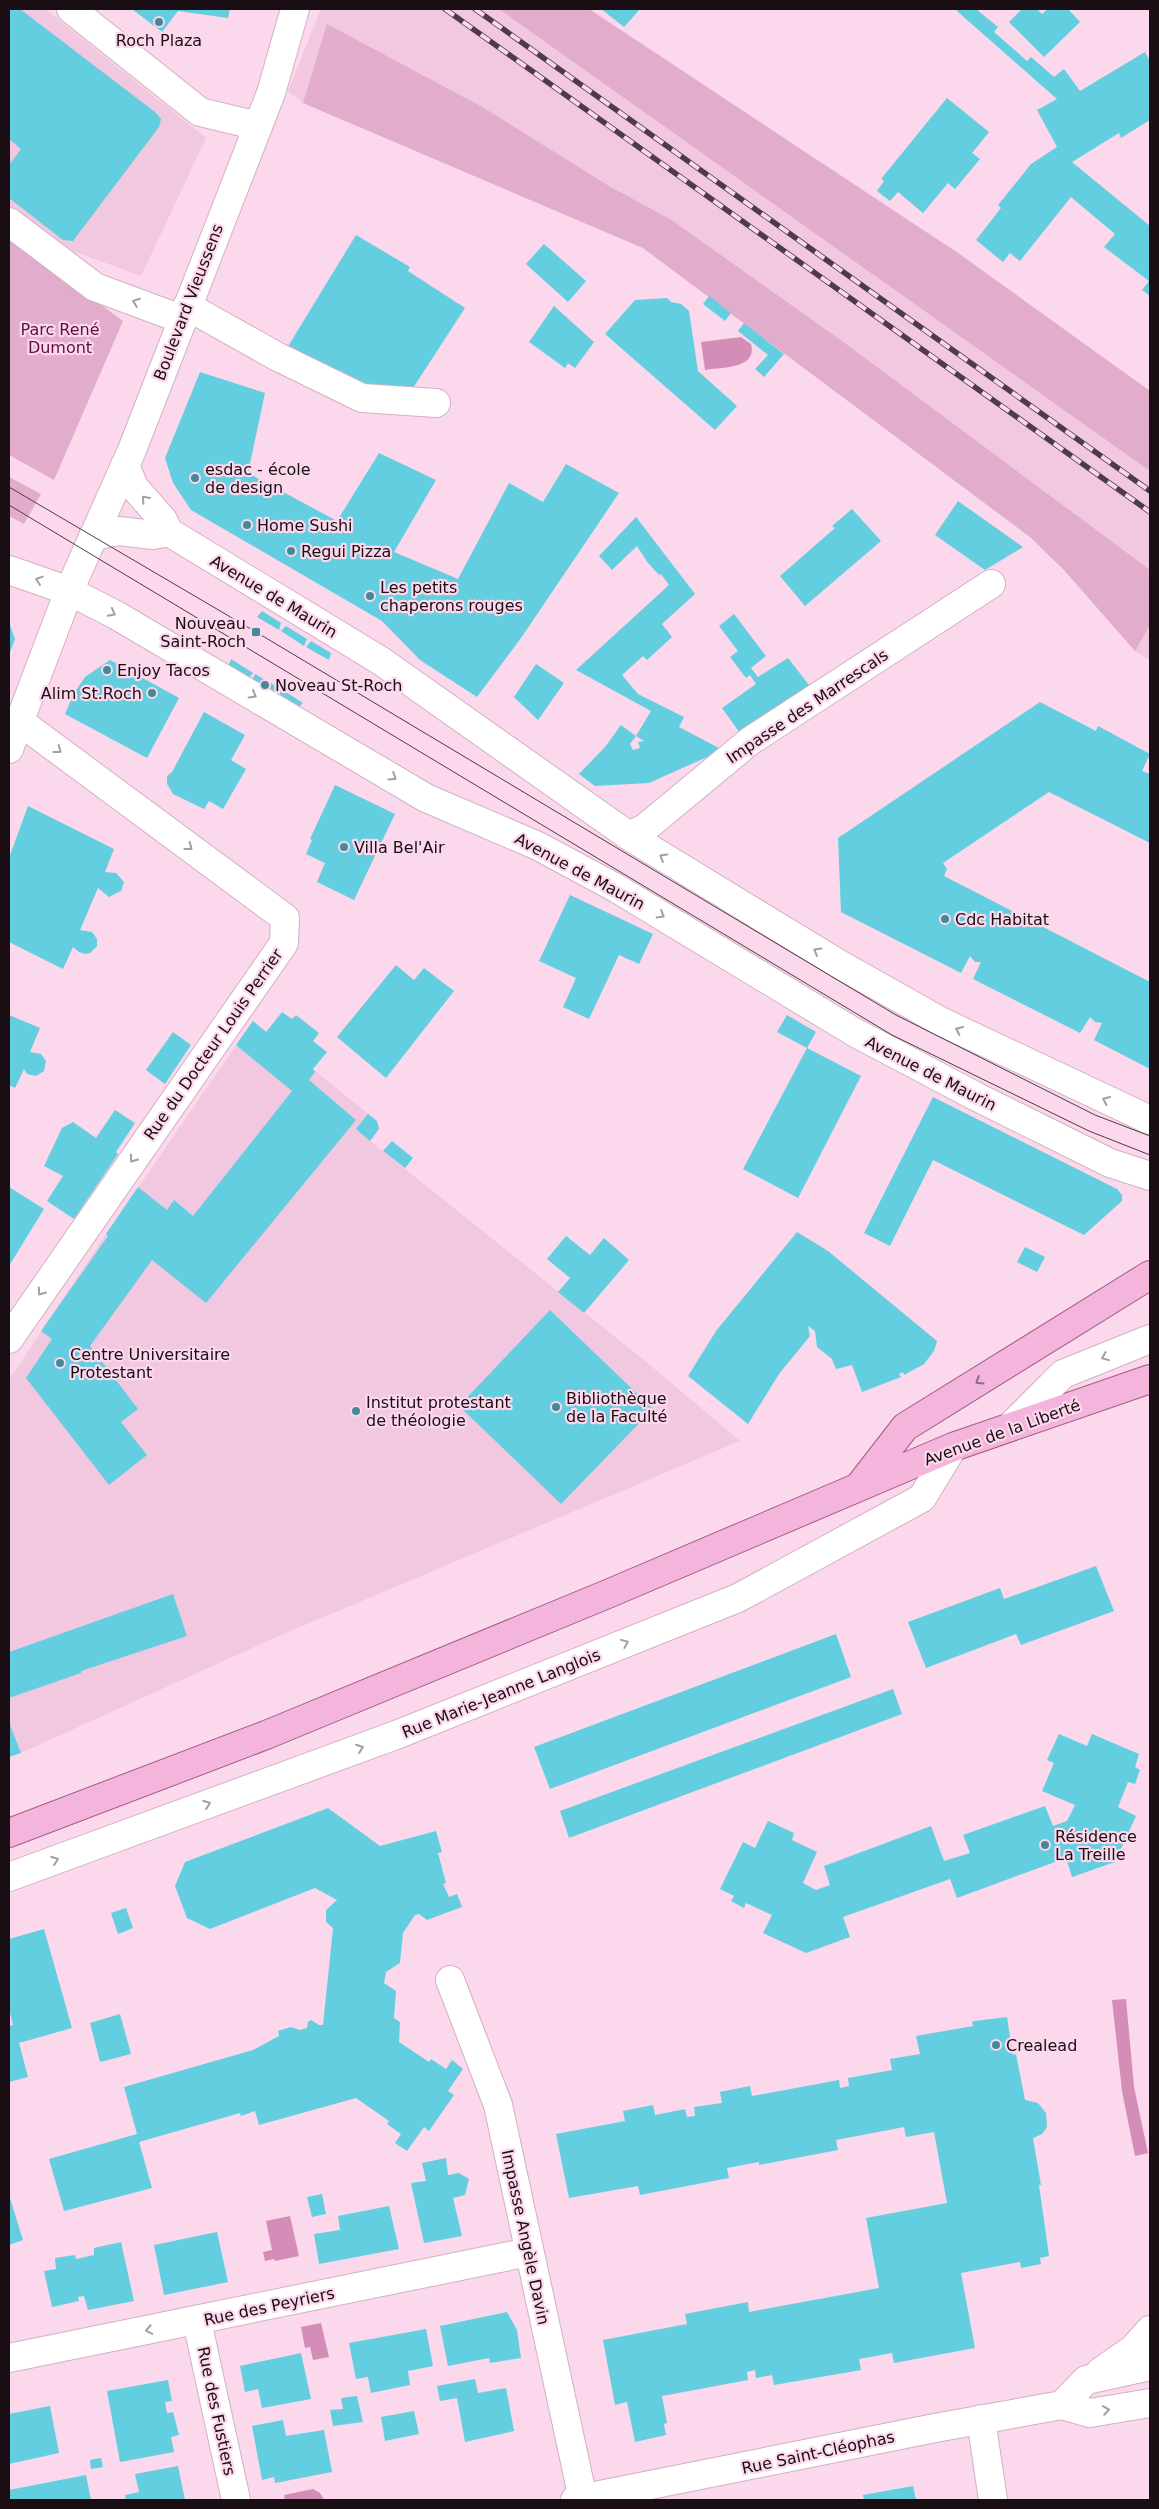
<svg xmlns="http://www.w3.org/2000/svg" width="1159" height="2509" font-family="'DejaVu Sans',sans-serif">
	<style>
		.built { fill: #f1c8df }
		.green { fill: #e2adcc }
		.water { fill: #d48db7 }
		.building { fill: #63cee0 }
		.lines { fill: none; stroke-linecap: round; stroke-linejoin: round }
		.pedestrian-casing { stroke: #d2b1c3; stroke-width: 30 }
		.minor-casing { stroke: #d2b1c3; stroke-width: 30 }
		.tertiary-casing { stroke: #d2b1c3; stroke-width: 30 }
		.secondary-casing { stroke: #d2b1c3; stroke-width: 30 }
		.primary-casing { stroke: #a25b86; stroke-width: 30 }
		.pedestrian { stroke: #fff; stroke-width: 28 }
		.minor { stroke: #fff; stroke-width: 28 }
		.tertiary { stroke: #fff; stroke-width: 28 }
		.secondary { stroke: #fff; stroke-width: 28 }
		.primary { stroke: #f3b5db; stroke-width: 28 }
		.tram { stroke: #4d3c46; stroke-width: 1 }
		.rail-casing { stroke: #4d3c46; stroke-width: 5.5 }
		.rail { stroke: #fbd8eb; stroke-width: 4; stroke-dasharray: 11; stroke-linecap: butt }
		.oneway { stroke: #a39fa1 }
		.oneway2 { stroke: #916a82 }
		.poi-dot { fill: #448995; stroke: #fbd8eb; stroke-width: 2 }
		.labels { text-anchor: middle; stroke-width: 4.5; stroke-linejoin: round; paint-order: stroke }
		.poi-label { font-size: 16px; fill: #1a0e15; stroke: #fbd8eb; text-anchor: start }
		.street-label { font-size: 16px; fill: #1a0e15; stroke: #fbd8eb }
		.park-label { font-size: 16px; fill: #610c48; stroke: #fbd8eb }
	</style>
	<rect width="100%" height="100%" fill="#fbd8eb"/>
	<!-- built -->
	<g class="built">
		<polygon points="9,9 45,9 206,138 141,276 73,251 9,207"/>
		<polygon points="321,9 589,9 958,253 1150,391 1150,660 1135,651 1064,570 1030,537 643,248 303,103 288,91"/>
		<polygon points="253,1021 377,1121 379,1129 370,1141 645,1361 740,1441 272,1639 21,1753 9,1721 9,1380 106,1234"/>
	</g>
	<!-- green -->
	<g class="green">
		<polygon points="499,9 589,9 958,253 1150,391 1150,471"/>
		<polygon points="327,24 484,108 609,186 673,221 846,344 1150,570 1150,625 1135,651 1064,570 1030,537 643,248 303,103"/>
		<polygon points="9,237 123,321 54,480 9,455"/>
		<polygon points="9,477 41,494 24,524 9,516"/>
	</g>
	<!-- water -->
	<g class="water">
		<path d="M 741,337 L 751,344 C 758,369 722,367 705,370 L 701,342 Z"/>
		<polygon points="1126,1999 1134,2087 1148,2153 1135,2156 1122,2091 1112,2000"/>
		<polygon points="290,2216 299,2256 275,2261 274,2259 265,2261 263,2252 272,2250 266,2221"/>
		<polygon points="321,2323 329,2357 313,2360 310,2347 305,2348 301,2327"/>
		<polygon points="313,2489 320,2493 324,2500 285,2500 284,2495"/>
	</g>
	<!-- building -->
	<g class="building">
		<polygon points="9,9 20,9 155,112 161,119 159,127 73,241 63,240 9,198 9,165 21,149 9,139"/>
		<polygon points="132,9 230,9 228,18 178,11 162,32"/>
		<polygon points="601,9 640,9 624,27"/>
		<polygon points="958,9 976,9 998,27 994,32 1027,61 1031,57 1054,77 1064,69 1080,91 1145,52 1150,61 1150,120 1121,138 1119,133 1072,162 1150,226 1150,296 1142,290 1149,281 1104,247 1115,234 1071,197 1020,261 1010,253 1003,262 976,240 1001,208 998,205 1031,164 1057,147 1037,110 1057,99 957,11"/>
		<polygon points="1022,9 1037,9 1042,14 1048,9 1068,9 1080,22 1044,57 1009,22"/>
		<polygon points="947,98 989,132 972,153 980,159 955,189 948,183 923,213 898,192 890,201 877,191 884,181 881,179"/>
		<polygon points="356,235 410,267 408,271 465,308 413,388 360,390 287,348"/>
		<polygon points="544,244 586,281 568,302 526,264"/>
		<polygon points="709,296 731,313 725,321 703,304"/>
		<polygon points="667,298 671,302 681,304 689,311 698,371 737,406 715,430 605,334 635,300"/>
		<polygon points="554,306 594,342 575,368 568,363 565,368 529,342"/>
		<polygon points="744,323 784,354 764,377 755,369 768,355 738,331"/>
		<polygon points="200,372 265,393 248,473 337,521 379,453 436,480 394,552 458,579 509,483 543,502 566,464 619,493 521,638 477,697 420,660 382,621 191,510 173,483 165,458"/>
		<polygon points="958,501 1023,547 985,570 935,535"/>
		<polygon points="852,509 881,541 805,606 780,576 835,528 832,526"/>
		<polygon points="636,517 695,594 662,624 672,637 647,660 643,656 622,675 638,694 684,717 679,727 719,748 707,757 649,783 595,786 579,774 605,747 621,725 636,736 630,744 633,750 640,748 638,742 644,741 636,736 651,711 576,670 669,585 661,574 659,575 648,563 637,546 612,570 599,556"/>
		<polygon points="262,611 281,623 279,630 257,617"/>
		<polygon points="734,614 766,656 751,668 758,677 788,658 809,685 740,733 722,708 756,684 750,675 746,678 730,657 738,651 719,626"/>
		<polygon points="9,622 15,639 9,655"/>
		<polygon points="286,626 307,639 304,646 281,631"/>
		<polygon points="311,641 331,653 329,660 306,647"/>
		<polygon points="231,659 253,673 248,679 228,667"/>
		<polygon points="110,660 179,698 147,758 65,714 73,695 85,677"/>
		<polygon points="536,664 564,683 538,720 514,697"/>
		<polygon points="255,674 279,688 274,694 252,681"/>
		<polygon points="281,689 303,703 297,709 279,697"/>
		<polygon points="1040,702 1096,731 1098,726 1150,754 1142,771 1150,774 1150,843 1049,792 943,863 947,869 944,876 1150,982 1150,1069 1094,1040 1102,1023 1095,1022 1090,1017 1080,1033 973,979 981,962 975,962 970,956 961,973 841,912 838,838"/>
		<polygon points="204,712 245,735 231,760 246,769 223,809 209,801 204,809 173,794 167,784 167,776 172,772"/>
		<polygon points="335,785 395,814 354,900 317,882 325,863 306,854 312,840 310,839"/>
		<polygon points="28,806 114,849 105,872 116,873 124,882 121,891 109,897 98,888 80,930 92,932 97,939 97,946 90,953 86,954 79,952 73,947 63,969 9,942 9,858"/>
		<polygon points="570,895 653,934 639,964 619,955 589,1019 563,1007 576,978 539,961"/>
		<polygon points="396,965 414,980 424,968 454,991 386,1078 337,1037"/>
		<polygon points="282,1012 292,1019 296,1015 319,1033 313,1041 327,1052 313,1069 315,1072 309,1080 356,1120 206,1303 152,1260 90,1346 138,1409 121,1422 147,1455 109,1485 26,1378 52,1339 41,1331 108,1236 106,1234 138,1187 167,1210 174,1200 193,1216 292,1091 236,1045 253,1021 266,1032"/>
		<polygon points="9,1015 40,1028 30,1052 41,1054 46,1061 44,1071 36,1076 27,1074 24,1069 15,1088 9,1085"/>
		<polygon points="787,1015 816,1032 807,1048 777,1032"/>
		<polygon points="173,1032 191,1045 165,1084 146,1070"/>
		<polygon points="807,1048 861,1076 798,1198 743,1169"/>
		<polygon points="933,1097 1117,1189 1122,1195 1122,1201 1084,1235 933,1160 890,1246 864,1233"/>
		<polygon points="115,1110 135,1123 116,1152 118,1154 74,1219 47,1201 63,1176 44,1166 62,1128 73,1122 96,1138"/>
		<polygon points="368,1114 377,1121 379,1129 370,1141 356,1129"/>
		<polygon points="392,1141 413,1158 405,1168 383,1151"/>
		<polygon points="9,1187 44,1209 9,1266"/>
		<polygon points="797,1232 828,1251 937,1341 934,1351 924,1364 904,1375 903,1372 899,1374 901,1377 862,1392 852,1365 836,1369 832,1359 817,1347 815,1331 808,1326 810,1336 779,1374 748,1424 688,1376 716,1331"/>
		<polygon points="566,1236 590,1255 604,1238 629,1260 584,1313 558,1292 570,1278 547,1259"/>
		<polygon points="1025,1247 1045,1257 1037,1272 1017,1262"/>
		<polygon points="550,1310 653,1409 561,1504 459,1406"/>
		<polygon points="1096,1566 1114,1611 1021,1645 1016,1634 926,1668 908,1622 1000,1588 1004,1599"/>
		<polygon points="173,1594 187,1636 81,1671 81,1673 9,1698 9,1652"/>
		<polygon points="836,1634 851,1677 550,1789 534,1747"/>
		<polygon points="893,1689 902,1714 569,1838 560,1811"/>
		<polygon points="9,1722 21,1753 9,1757"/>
		<polygon points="1059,1734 1087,1746 1092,1734 1139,1754 1135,1767 1140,1770 1135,1784 1128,1782 1118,1807 1136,1816 1115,1862 1072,1877 1066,1858 957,1898 950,1879 843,1917 850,1937 806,1953 763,1933 772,1915 746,1903 744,1908 731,1901 734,1896 720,1889 743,1842 755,1848 768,1821 794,1833 792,1840 817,1852 803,1883 816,1890 830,1885 824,1866 931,1826 944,1861 970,1853 963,1835 1045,1806 1053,1826 1067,1821 1075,1805 1042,1791 1054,1763 1047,1760"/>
		<polygon points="328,1808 380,1846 436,1831 442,1852 438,1853 446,1883 443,1884 449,1897 457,1894 462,1907 427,1920 419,1914 415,1915 403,1933 400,1963 386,1972 384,1983 396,1991 394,2018 400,2022 399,2042 429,2062 431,2059 446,2069 452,2060 463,2069 448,2091 454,2095 429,2131 424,2127 407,2151 395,2143 401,2134 387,2124 389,2121 356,2098 259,2125 255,2111 241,2116 240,2113 139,2142 152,2188 64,2211 49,2159 137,2134 124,2087 253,2050 279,2036 278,2031 291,2027 300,2030 307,2028 308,2022 311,2020 319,2025 323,2025 333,1928 326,1922 326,1910 337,1900 315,1888 210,1929 187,1918 175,1886 185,1862"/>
		<polygon points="126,1908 133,1928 118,1934 111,1913"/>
		<polygon points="44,1929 72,2028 19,2043 28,2077 9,2082 9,2026 13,2025 9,2008 9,1939"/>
		<polygon points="120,2014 131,2054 100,2062 90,2023"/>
		<polygon points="1007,2017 1013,2055 1016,2054 1025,2100 1038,2103 1046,2113 1047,2127 1042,2134 1033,2138 1041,2185 1039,2185 1049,2256 1040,2258 1041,2264 1021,2268 1020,2262 961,2273 975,2348 894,2363 892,2353 859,2359 861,2370 774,2385 772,2375 756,2378 755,2370 747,2372 748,2380 662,2396 667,2423 664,2424 666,2435 635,2442 627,2402 615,2405 603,2340 687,2324 685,2314 748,2302 749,2312 879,2288 866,2218 947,2203 934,2132 906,2137 904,2127 836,2140 838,2150 759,2165 759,2162 727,2168 729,2178 640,2195 638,2186 569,2198 556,2134 625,2121 623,2111 653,2105 655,2115 685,2109 687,2117 695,2116 694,2107 722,2103 720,2092 750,2086 752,2096 839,2080 840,2088 849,2086 848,2078 892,2070 890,2059 920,2054 916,2036 973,2026 972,2022 975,2021"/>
		<polygon points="446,2158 448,2175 459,2173 469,2179 465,2195 453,2198 462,2236 424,2243 411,2183 426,2181 422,2163"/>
		<polygon points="322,2194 326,2214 312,2217 307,2197"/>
		<polygon points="9,2195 23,2240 9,2245"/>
		<polygon points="389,2206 399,2249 319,2264 314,2234 340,2230 338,2216"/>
		<polygon points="217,2232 228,2282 164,2295 154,2245"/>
		<polygon points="121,2242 134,2301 88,2310 84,2296 78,2297 79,2301 52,2307 44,2271 56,2269 55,2258 75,2255 76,2259 94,2255 94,2248"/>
		<polygon points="507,2312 517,2330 521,2358 490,2363 489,2358 448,2366 440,2326"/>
		<polygon points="426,2329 433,2366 408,2371 410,2385 371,2393 368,2377 356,2379 349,2343"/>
		<polygon points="301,2353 311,2399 262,2408 258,2389 245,2392 240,2366"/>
		<polygon points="475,2379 478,2393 506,2388 514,2431 465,2442 457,2398 440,2401 437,2386"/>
		<polygon points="168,2380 172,2401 165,2402 167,2413 173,2412 179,2435 171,2437 174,2452 120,2462 107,2391"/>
		<polygon points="357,2396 363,2422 333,2426 330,2410 343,2409 341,2398"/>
		<polygon points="50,2406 59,2453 9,2464 9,2414"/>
		<polygon points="414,2411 419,2434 385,2441 381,2417"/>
		<polygon points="283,2420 286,2436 324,2430 332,2472 275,2483 274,2477 262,2480 252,2426"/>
		<polygon points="101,2458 103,2467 91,2469 90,2460"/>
		<polygon points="178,2466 185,2500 126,2500 125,2495 139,2492 135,2474"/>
		<polygon points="86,2475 91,2500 9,2500 9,2490"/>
		<polygon points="913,2486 916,2500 864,2500 863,2495"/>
	</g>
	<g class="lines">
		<!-- pedestrian casing -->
		<g class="pedestrian-casing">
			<polyline id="pedestrian" points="9,222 95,287 181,319"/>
		</g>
		<!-- minor casing -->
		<g class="minor-casing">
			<g id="minor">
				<polyline points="71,9 200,112 258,126"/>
				<polyline points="187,306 276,356 362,398 436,403"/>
				<polyline points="9,570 69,591"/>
				<polyline points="629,836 645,828 750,741 991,584"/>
				<polyline points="9,1339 284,943 285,918 19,721"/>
				<polyline points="9,1877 396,1735 738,1598 922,1498 953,1447"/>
				<polyline points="450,1980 498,2105 583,2499"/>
				<polyline points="197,2321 236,2500"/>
				<polyline points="9,2358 529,2252"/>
				<polyline points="1100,2372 1133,2349 1150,2330"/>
				<polyline points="1062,2405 1086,2380 1150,2366"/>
				<polyline points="981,2419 993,2500"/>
				<polyline points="575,2500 935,2428 1062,2405 1090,2413 1150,2403"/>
			</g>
		</g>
		<!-- tertiary casing -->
		<g class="tertiary-casing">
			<g id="tertiary">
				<polyline points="125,465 134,487 163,520 169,532 381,661 629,836 839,964 940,1021 1150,1120"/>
				<polyline points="93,536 119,531 153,535 169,532"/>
				<polyline points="69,591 116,615 426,798 538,846 616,888 854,1032 975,1096 1110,1163 1150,1176"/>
				<polyline points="1010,1427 1063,1374 1150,1339"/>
			</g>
		</g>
		<!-- secondary casing -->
		<g class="secondary-casing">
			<polyline id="secondary" points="9,749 69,591 132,450 271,93 295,9"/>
		</g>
		<!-- primary casing -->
		<g class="primary-casing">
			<g id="primary">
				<polyline points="860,1485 905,1427 1150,1275"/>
				<polyline points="9,1833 266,1735 610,1593 953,1447 1150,1379"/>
			</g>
		</g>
		<!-- pedestrian -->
		<use href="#pedestrian" class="pedestrian"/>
		<!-- minor -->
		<use href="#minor" class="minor"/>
		<!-- tertiary -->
		<use href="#tertiary" class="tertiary"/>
		<!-- secondary -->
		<use href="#secondary" class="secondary"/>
		<!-- primary -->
		<use href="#primary" class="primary"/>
		<!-- tram -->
		<g class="tram">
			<polyline points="9,487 256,632 896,1015 1095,1115 1150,1136"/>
			<polyline points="9,505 892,1035 1089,1131 1150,1155"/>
		</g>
		<!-- rail casing -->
		<g class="rail-casing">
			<g id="rail">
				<polyline points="445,9 1150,512"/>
				<polyline points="475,9 1150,491"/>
			</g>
		</g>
		<!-- rail -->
		<use href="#rail" class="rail"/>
	</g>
	<!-- one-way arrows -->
	<defs><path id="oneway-chevron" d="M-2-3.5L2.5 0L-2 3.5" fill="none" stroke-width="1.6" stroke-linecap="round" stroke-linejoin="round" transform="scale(1.25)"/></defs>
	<g class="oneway">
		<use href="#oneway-chevron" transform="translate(136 302) rotate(-159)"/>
		<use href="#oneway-chevron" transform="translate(145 499) rotate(-131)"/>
		<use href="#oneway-chevron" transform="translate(39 580) rotate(-161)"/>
		<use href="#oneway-chevron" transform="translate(112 613) rotate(28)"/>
		<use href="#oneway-chevron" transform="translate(253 695) rotate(30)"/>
		<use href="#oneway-chevron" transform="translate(58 750) rotate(37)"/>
		<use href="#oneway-chevron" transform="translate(393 777) rotate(32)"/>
		<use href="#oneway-chevron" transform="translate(189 847) rotate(37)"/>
		<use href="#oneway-chevron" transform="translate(663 857) rotate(-149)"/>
		<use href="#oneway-chevron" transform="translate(661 915) rotate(31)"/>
		<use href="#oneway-chevron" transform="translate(817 951) rotate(-149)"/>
		<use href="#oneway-chevron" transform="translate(959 1030) rotate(-155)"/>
		<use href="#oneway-chevron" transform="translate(1106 1100) rotate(-155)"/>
		<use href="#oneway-chevron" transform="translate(133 1159) rotate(125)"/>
		<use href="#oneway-chevron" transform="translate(41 1292) rotate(125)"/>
		<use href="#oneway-chevron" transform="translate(1105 1357) rotate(158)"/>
		<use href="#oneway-chevron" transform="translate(625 1643) rotate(-22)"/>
		<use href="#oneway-chevron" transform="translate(360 1748) rotate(-20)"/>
		<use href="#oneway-chevron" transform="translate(207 1804) rotate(-20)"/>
		<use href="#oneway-chevron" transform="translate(55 1860) rotate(-20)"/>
		<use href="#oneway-chevron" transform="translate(149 2330) rotate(169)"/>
		<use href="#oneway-chevron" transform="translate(1106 2410) rotate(-9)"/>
	</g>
	<use class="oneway2" href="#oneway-chevron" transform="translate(979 1381) rotate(148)"/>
	<!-- markers -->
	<g class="poi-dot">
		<circle cx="159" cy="22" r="5"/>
		<circle cx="195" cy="478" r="5"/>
		<circle cx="247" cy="525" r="5"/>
		<circle cx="291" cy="551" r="5"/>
		<circle cx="370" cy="596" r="5"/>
		<rect x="251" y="627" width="10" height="10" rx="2.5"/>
		<circle cx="107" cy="670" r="5"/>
		<circle cx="265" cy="685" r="5"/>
		<circle cx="152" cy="693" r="5"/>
		<circle cx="344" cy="847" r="5"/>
		<circle cx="945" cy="919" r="5"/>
		<circle cx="60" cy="1363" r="5"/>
		<circle cx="556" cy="1407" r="5"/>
		<circle cx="356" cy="1411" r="5"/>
		<circle cx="1045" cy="1845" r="5"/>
		<circle cx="996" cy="2045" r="5"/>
	</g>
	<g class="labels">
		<!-- poi labels -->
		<g class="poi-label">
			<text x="159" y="46" text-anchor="middle">Roch Plaza</text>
			<text x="205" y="475">esdac - école<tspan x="205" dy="18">de design</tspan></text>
			<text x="257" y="531">Home Sushi</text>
			<text x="301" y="557">Regui Pizza</text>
			<text x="380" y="593">Les petits<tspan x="380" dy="18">chaperons rouges</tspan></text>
			<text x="246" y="629" text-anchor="end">Nouveau<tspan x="246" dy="18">Saint-Roch</tspan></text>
			<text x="117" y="676">Enjoy Tacos</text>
			<text x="275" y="691">Noveau St-Roch</text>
			<text x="142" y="699" text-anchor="end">Alim St.Roch</text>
			<text x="354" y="853">Villa Bel'Air</text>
			<text x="955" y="925">Cdc Habitat</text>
			<text x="70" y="1360">Centre Universitaire<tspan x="70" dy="18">Protestant</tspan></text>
			<text x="566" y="1404">Bibliothèque<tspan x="566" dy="18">de la Faculté</tspan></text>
			<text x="366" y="1408">Institut protestant<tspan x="366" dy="18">de théologie</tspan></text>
			<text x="1055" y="1842">Résidence<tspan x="1055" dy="18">La Treille</tspan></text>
			<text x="1006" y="2051">Crealead</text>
		</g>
		<!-- street labels -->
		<g class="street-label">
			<text transform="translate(188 302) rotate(-69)" y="6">Boulevard Vieussens</text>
			<text transform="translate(274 596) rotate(31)" y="6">Avenue de Maurin</text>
			<text transform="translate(807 706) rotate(-34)" y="6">Impasse des Marrescals</text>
			<text transform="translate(580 871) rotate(28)" y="6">Avenue de Maurin</text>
			<text transform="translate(213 1044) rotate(-55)" y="6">Rue du Docteur Louis Perrier</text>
			<text transform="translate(931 1073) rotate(27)" y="6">Avenue de Maurin</text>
			<text transform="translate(1002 1432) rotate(-20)" y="6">Avenue de la Liberté</text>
			<text transform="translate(501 1693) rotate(-22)" y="6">Rue Marie-Jeanne Langlois</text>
			<text transform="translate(526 2237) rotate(78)" y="6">Impasse Angèle Davin</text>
			<text transform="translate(269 2306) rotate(-12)" y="6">Rue des Peyriers</text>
			<text transform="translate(217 2411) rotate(78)" y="6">Rue des Fustiers</text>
			<text transform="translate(818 2452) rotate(-12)" y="6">Rue Saint-Cléophas</text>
		</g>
		<!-- park labels -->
		<g class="park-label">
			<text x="60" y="335">Parc René<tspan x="60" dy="18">Dumont</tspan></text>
		</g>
	</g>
	<!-- border -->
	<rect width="1159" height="2509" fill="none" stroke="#1a0e15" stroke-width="20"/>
</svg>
